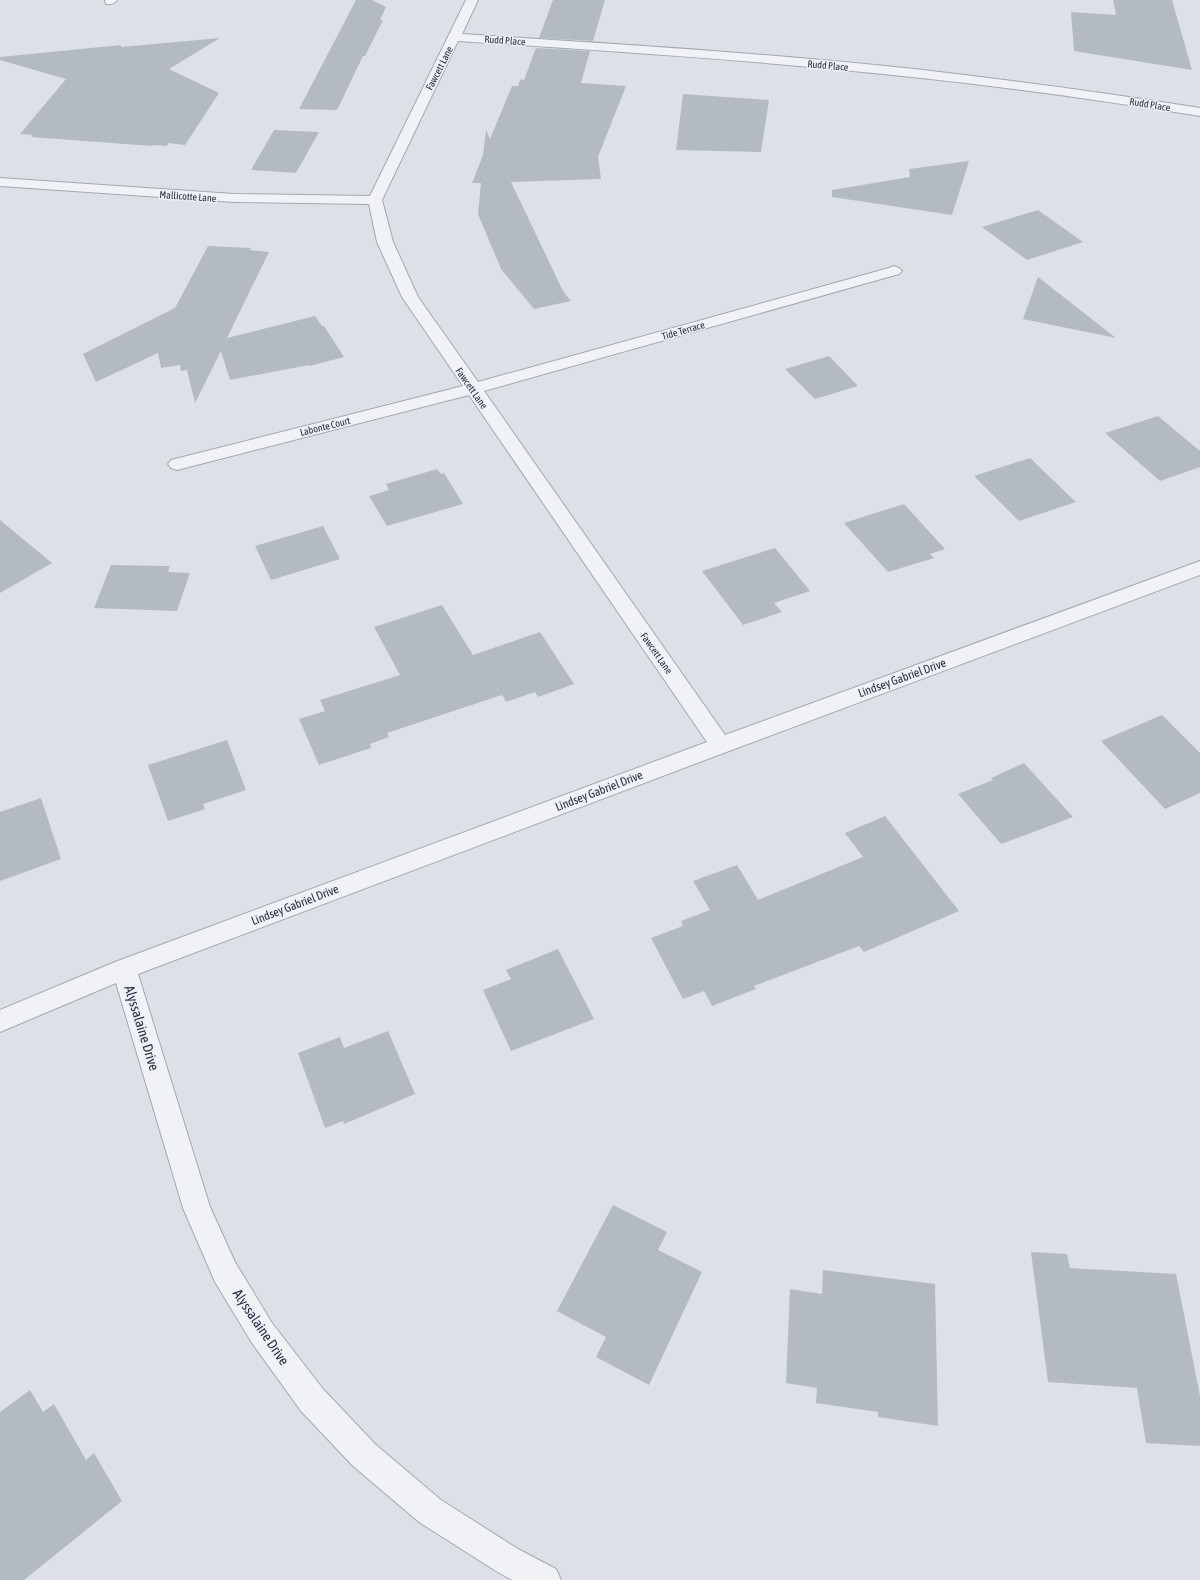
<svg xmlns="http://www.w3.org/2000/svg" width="1200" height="1580" font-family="'Asap Condensed',sans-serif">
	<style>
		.building { fill: #b4bac4 }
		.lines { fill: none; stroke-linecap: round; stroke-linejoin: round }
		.minor-casing { stroke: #a2a8b1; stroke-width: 2 }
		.minor { fill: #f0f2f6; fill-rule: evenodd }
		.labels { text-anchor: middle; stroke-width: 3; stroke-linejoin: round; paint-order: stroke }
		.far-street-label { font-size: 10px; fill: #262f3e; stroke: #ecf0f5 }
		.street-label { font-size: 12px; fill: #262f3e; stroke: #ecf0f5 }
		.near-street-label { font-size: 14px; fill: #262f3e; stroke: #ecf0f5 }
	</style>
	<rect width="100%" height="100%" fill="#dde1e7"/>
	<!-- building -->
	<g class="building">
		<polygon points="356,0 372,0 386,7 380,20 383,20 365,56 363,56 337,110 299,109"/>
		<polygon points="553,0 605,0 593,41 539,38"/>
		<polygon points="1113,0 1172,0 1192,70 1074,51 1071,12 1116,15"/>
		<polygon points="220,38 169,69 219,93 185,145 168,143 167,146 153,145 152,146 31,137 33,135 20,134 66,79 0,60 0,57 121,45 121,47"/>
		<polygon points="536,48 590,51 581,83 626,86 598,157 601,179 511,182 563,291 571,301 534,309 501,269 478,214 481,183 472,183 483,155 486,130 490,139 512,86 518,86 520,79 524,80"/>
		<polygon points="683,94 769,100 761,152 676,150"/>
		<polygon points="274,130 319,132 296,173 251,170"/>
		<polygon points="969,161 952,215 832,197 832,190 910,177 909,169"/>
		<polygon points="1038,210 1083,242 1027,260 982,227"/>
		<polygon points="208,246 251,248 250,250 269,252 227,338 315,316 322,326 324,326 344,357 310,366 309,365 230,380 221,351 195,403 187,370 181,371 180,365 161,368 158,353 96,382 83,354 175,308"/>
		<polygon points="1038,277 1116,338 1023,319"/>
		<polygon points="829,356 858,386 815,399 785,369"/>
		<polygon points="1158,416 1200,451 1200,467 1160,481 1105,433"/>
		<polygon points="1030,458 1076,502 1019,521 974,476"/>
		<polygon points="437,469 441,474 444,473 463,504 387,526 369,496 389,490 386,484"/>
		<polygon points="904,504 945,549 930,554 934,558 888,572 844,523"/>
		<polygon points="0,520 52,563 0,593"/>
		<polygon points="323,526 340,559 271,580 255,546"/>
		<polygon points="775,548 810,591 774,603 782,612 743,625 702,571"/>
		<polygon points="111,565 170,566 168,572 190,573 177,611 94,608"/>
		<polygon points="442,605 473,655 540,632 574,684 538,697 535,692 506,702 502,695 387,733 389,737 370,744 371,748 319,765 299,719 325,711 320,700 400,675 374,627"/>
		<polygon points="1162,715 1200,753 1200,793 1165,809 1101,741"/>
		<polygon points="227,740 246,790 203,804 205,809 168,821 148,765"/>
		<polygon points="1024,763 1073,817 1001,844 958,794 993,780 991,778"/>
		<polygon points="41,798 61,859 0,881 0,812"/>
		<polygon points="885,816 959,911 864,952 859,946 754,986 756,989 712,1006 704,991 683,999 651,938 683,926 681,921 710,910 693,881 737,865 758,900 863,857 845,833"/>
		<polygon points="558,949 594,1019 511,1051 483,990 511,979 506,970"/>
		<polygon points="388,1031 415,1094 344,1124 343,1121 325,1128 298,1053 340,1037 344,1048"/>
		<polygon points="613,1205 667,1232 658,1250 702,1272 649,1385 596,1357 606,1337 557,1311"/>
		<polygon points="1031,1252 1067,1254 1070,1268 1176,1274 1200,1396 1200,1446 1146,1443 1137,1388 1048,1382"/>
		<polygon points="823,1270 935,1284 938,1426 878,1417 878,1412 816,1403 817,1388 786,1383 790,1289 822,1294"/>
		<polygon points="30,1390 43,1412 54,1404 86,1460 94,1453 122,1501 24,1580 0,1580 0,1412"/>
	</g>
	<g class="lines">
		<!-- minor casing -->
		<g class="minor-casing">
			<g id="minor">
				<path d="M 105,0 L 117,0 C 114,4 111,5 106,4 Z"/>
				<path d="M 466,0 L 478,0 L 462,34 C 615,44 769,53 923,70 C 1016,81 1108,93 1200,108 L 1200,116 C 1107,101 1015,88 921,78 C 767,61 613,51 458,41 L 382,200 L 393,242 L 418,297 L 478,382 L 889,268 L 894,266 L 899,268 L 902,271 L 899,274 L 484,391 L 725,735 L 1200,561 L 1200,575 L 729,751 L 138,974 L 210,1207 L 235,1262 L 272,1323 L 323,1389 L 375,1444 L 441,1500 L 518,1549 L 556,1569 L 561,1580 L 512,1580 L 496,1571 L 419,1522 L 353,1466 L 301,1411 L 252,1343 L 215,1282 L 183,1208 L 116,983 L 0,1032 L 0,1010 L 115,962 L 707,742 L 469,395 L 177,470 L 171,468 L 168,464 L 171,460 L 463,386 L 402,297 L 377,242 L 369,204 L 234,202 L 0,186 L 0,178 L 234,194 L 370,196 Z"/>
			</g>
		</g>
		<!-- minor -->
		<use href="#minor" class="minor"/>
	</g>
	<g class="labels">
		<!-- far-street labels -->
		<g class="far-street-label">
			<text transform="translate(505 40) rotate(4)" y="4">Rudd Place</text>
			<text transform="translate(828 65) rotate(5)" y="4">Rudd Place</text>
			<text transform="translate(439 68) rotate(-63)" y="4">Fawcett Lane</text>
			<text transform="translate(1150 104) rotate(9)" y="4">Rudd Place</text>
			<text transform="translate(188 196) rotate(4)" y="4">Mallicotte Lane</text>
			<text transform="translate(683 330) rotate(-16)" y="4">Tide Terrace</text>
			<text transform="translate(472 388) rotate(55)" y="4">Fawcett Lane</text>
			<text transform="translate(325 426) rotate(-14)" y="4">Labonte Court</text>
			<text transform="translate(657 653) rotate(55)" y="4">Fawcett Lane</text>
		</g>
		<!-- street labels -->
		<g class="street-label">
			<text transform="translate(902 678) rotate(-20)" y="4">Lindsey Gabriel Drive</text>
			<text transform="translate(599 791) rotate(-21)" y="4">Lindsey Gabriel Drive</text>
			<text transform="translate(295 905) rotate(-21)" y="4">Lindsey Gabriel Drive</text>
		</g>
		<!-- near-street labels -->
		<g class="near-street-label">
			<text transform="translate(142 1028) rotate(73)" y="5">Alyssalaine Drive</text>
			<text transform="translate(261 1327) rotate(56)" y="5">Alyssalaine Drive</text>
		</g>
	</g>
</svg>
